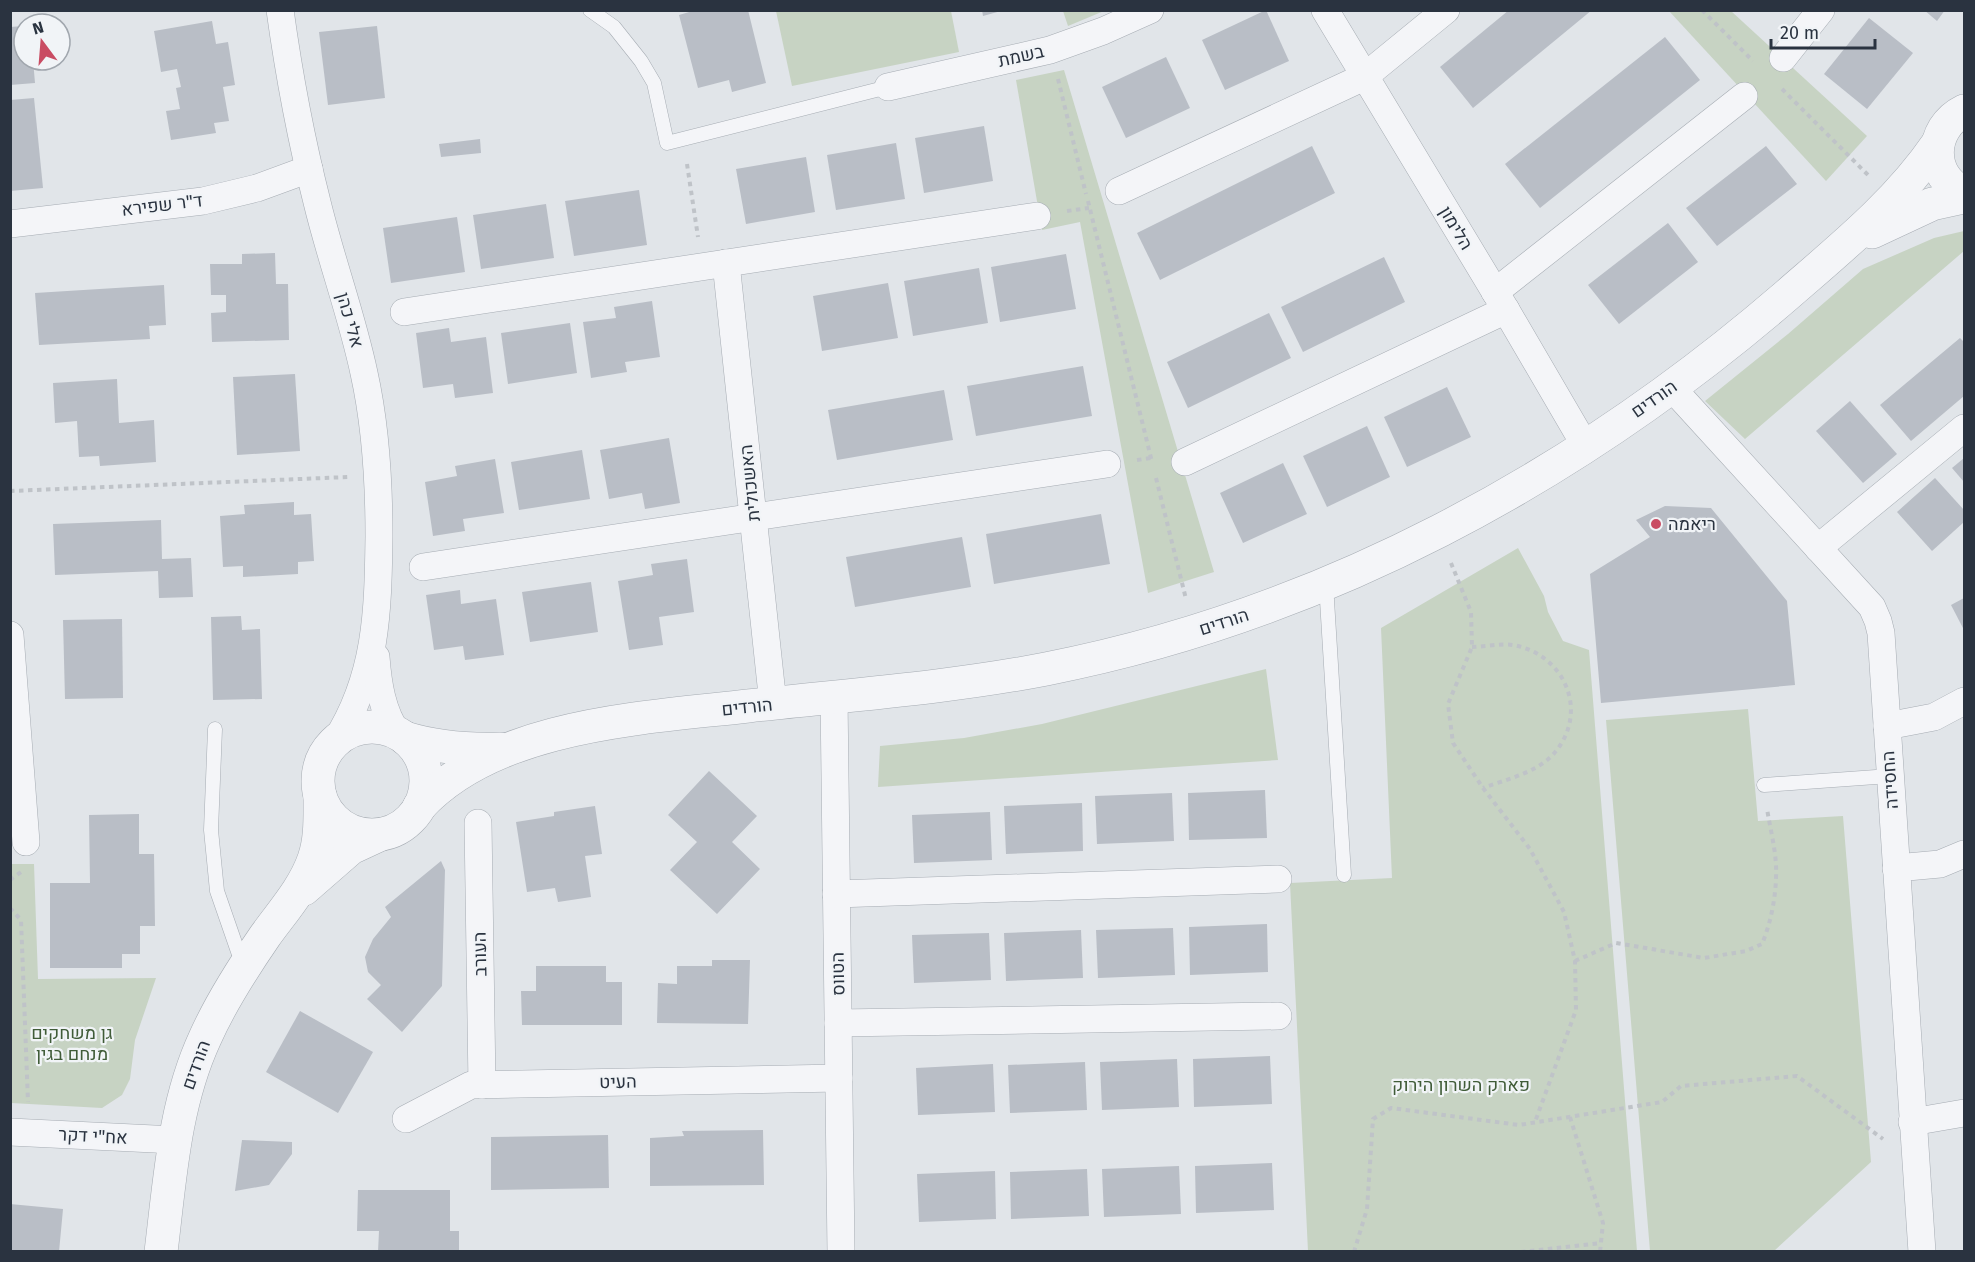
<svg xmlns="http://www.w3.org/2000/svg" width="1975" height="1262" font-family="'Fira Sans',Heebo,sans-serif">
	<style>
		.green { fill: #c7d3c3 }
		.building { fill: #b9bec6 }
		.lines { fill: none; stroke-linecap: round; stroke-linejoin: round }
		.service-casing { stroke: #a6acb3; stroke-width: 15 }
		.minor-casing { stroke: #a6acb3; stroke-width: 28 }
		.tertiary-casing { stroke: #a6acb3; stroke-width: 34 }
		.path { stroke: #bfc3c8; stroke-width: 4; stroke-dasharray: 4.5 4.5; stroke-linecap: butt }
		.service { stroke: #f4f5f8; stroke-width: 14 }
		.minor { stroke: #f4f5f8; stroke-width: 27 }
		.tertiary { stroke: #f4f5f8; stroke-width: 33 }
		.poi-dot { fill: #c94c63; stroke: #f1f4f7; stroke-width: 2 }
		.labels { text-anchor: middle; stroke-width: 4.5; stroke-linejoin: round; paint-order: stroke }
		.street-label { font-size: 18px; fill: #2a3340; stroke: #f1f4f7 }
		.poi-label { font-size: 18px; fill: #2a3340; stroke: #f1f4f7; text-anchor: start }
		.park-label { font-size: 18px; fill: #405c38; stroke: #f1f4f7 }
	</style>
	<rect width="100%" height="100%" fill="#e1e5e9"/>
	<!-- green -->
	<g class="green">
		<polygon points="776,11 951,11 959,52 792,86"/>
		<polygon points="1063,11 1063,10 1104,11 1068,26"/>
		<polygon points="1669,11 1731,11 1867,136 1826,181"/>
		<polygon points="1064,70 1214,572 1148,593 1080,222 1042,230 1016,80"/>
		<polygon points="1964,231 1964,251 1745,439 1705,401 1788,334 1863,269 1934,238"/>
		<polygon points="1518,548 1544,596 1548,612 1563,641 1589,650 1637,1251 1308,1251 1290,883 1392,878 1381,628"/>
		<polygon points="1266,669 1278,760 878,787 880,746 964,738 1042,724"/>
		<polygon points="1748,709 1758,821 1843,816 1871,1162 1774,1251 1650,1251 1606,720"/>
		<polygon points="10,864 34,864 38,979 156,978 135,1040 130,1079 122,1095 102,1108 11,1103"/>
	</g>
	<!-- building -->
	<g class="building">
		<polygon points="696,10 748,10 766,83 732,92 729,80 698,88 679,15"/>
		<polygon points="982,10 1001,10 1001,11 983,16"/>
		<polygon points="1266,10 1289,61 1225,90 1202,40"/>
		<polygon points="1509,10 1592,10 1473,108 1440,67"/>
		<polygon points="1924,10 1945,10 1937,21"/>
		<polygon points="1869,18 1913,53 1867,109 1824,74"/>
		<polygon points="212,21 216,44 228,42 235,85 223,87 229,121 214,123 216,133 171,140 166,111 180,109 176,88 181,87 177,69 161,72 154,31"/>
		<polygon points="24,26 24,60 33,60 35,83 10,85 10,27"/>
		<polygon points="377,26 385,98 328,105 319,32"/>
		<polygon points="1665,37 1700,80 1540,208 1505,164"/>
		<polygon points="1166,57 1190,108 1126,138 1102,87"/>
		<polygon points="34,98 43,188 10,191 10,100"/>
		<polygon points="984,126 993,181 924,193 915,138"/>
		<polygon points="480,139 481,153 441,157 439,144"/>
		<polygon points="896,143 905,199 836,210 827,155"/>
		<polygon points="1312,146 1335,193 1160,280 1137,233"/>
		<polygon points="1766,146 1797,184 1717,246 1686,208"/>
		<polygon points="806,157 815,212 746,224 736,169"/>
		<polygon points="639,190 647,245 574,256 565,201"/>
		<polygon points="546,204 554,258 481,269 473,215"/>
		<polygon points="457,217 465,272 391,283 383,228"/>
		<polygon points="1668,223 1698,262 1619,324 1588,285"/>
		<polygon points="275,253 276,284 288,284 289,340 212,342 211,313 226,312 226,295 211,295 210,264 242,264 242,254"/>
		<polygon points="1066,254 1076,309 1000,322 991,267"/>
		<polygon points="1384,257 1405,302 1303,352 1281,307"/>
		<polygon points="979,268 988,323 913,336 904,281"/>
		<polygon points="888,283 898,338 822,351 813,296"/>
		<polygon points="164,285 166,325 149,326 150,339 39,345 35,293"/>
		<polygon points="652,301 660,357 625,362 627,372 591,378 583,322 616,318 614,307"/>
		<polygon points="1269,313 1291,358 1188,408 1167,362"/>
		<polygon points="570,323 577,373 508,384 501,333"/>
		<polygon points="449,328 451,342 486,337 493,393 455,398 453,384 423,388 416,333"/>
		<polygon points="1960,338 1964,342 1964,396 1911,441 1880,405"/>
		<polygon points="1083,366 1092,416 976,436 967,386"/>
		<polygon points="295,374 300,451 237,455 233,377"/>
		<polygon points="117,379 119,423 154,420 156,462 100,466 99,456 79,457 77,421 55,423 53,383"/>
		<polygon points="1447,387 1471,437 1407,467 1384,417"/>
		<polygon points="944,390 953,440 837,460 828,410"/>
		<polygon points="1850,401 1897,454 1863,483 1816,431"/>
		<polygon points="1367,426 1390,477 1327,507 1303,456"/>
		<polygon points="669,438 680,503 645,509 642,493 609,499 600,450"/>
		<polygon points="582,450 590,499 519,510 511,462"/>
		<polygon points="1964,458 1964,482 1952,468"/>
		<polygon points="495,459 504,513 463,519 465,531 433,536 425,482 457,476 455,466"/>
		<polygon points="1283,463 1307,514 1243,543 1220,493"/>
		<polygon points="1935,478 1964,510 1964,522 1932,551 1897,512"/>
		<polygon points="294,502 294,515 311,514 314,561 298,562 298,574 243,577 243,566 223,567 220,516 245,514 244,505"/>
		<polygon points="1665,506 1711,508 1787,601 1795,685 1601,703 1590,574 1650,537 1636,520"/>
		<polygon points="1101,514 1110,564 994,584 986,534"/>
		<polygon points="161,520 162,559 191,558 193,597 159,598 158,571 55,575 53,524"/>
		<polygon points="962,537 971,587 855,607 846,557"/>
		<polygon points="687,559 694,612 659,617 663,645 629,650 618,581 653,575 651,564"/>
		<polygon points="591,582 598,632 530,642 522,592"/>
		<polygon points="460,590 461,604 496,599 504,655 465,660 463,646 434,650 426,595"/>
		<polygon points="1964,598 1964,630 1951,605"/>
		<polygon points="241,616 242,630 260,629 262,699 213,700 211,617"/>
		<polygon points="122,619 123,698 65,699 63,620"/>
		<polygon points="709,771 757,816 732,842 760,869 717,914 670,870 697,842 668,815"/>
		<polygon points="1265,790 1267,838 1189,840 1188,793"/>
		<polygon points="1172,793 1174,841 1097,844 1095,796"/>
		<polygon points="1082,803 1083,851 1006,854 1004,806"/>
		<polygon points="595,806 602,854 585,856 591,897 558,902 555,888 527,892 516,822 554,816 554,812"/>
		<polygon points="990,812 992,860 914,863 912,815"/>
		<polygon points="139,814 139,854 154,854 155,926 140,926 140,954 122,954 122,968 50,968 50,883 90,883 89,815"/>
		<polygon points="441,861 445,870 442,986 402,1032 367,999 381,985 368,972 365,957 373,939 391,917 385,907"/>
		<polygon points="1267,924 1268,972 1190,975 1189,927"/>
		<polygon points="1173,928 1175,975 1098,978 1096,930"/>
		<polygon points="1081,930 1083,978 1006,981 1004,933"/>
		<polygon points="989,933 991,980 914,983 912,935"/>
		<polygon points="712,960 750,960 748,1024 657,1023 658,983 677,984 677,966 712,966"/>
		<polygon points="536,966 606,966 606,982 622,982 622,1025 522,1025 521,991 536,991"/>
		<polygon points="300,1011 373,1052 338,1113 266,1072"/>
		<polygon points="1270,1056 1272,1104 1194,1107 1193,1059"/>
		<polygon points="1177,1059 1179,1107 1102,1110 1100,1062"/>
		<polygon points="1085,1062 1087,1110 1010,1113 1008,1065"/>
		<polygon points="993,1064 995,1112 918,1115 916,1068"/>
		<polygon points="763,1130 764,1185 650,1186 650,1138 684,1136 682,1131"/>
		<polygon points="608,1135 609,1188 491,1190 491,1137"/>
		<polygon points="242,1140 292,1142 292,1154 269,1185 235,1191"/>
		<polygon points="1272,1163 1274,1210 1196,1213 1195,1166"/>
		<polygon points="1179,1166 1181,1214 1104,1217 1102,1169"/>
		<polygon points="1087,1169 1089,1216 1011,1219 1010,1172"/>
		<polygon points="995,1171 996,1219 919,1222 917,1174"/>
		<polygon points="358,1190 450,1190 450,1231 459,1231 459,1252 378,1252 379,1231 357,1231"/>
		<polygon points="10,1204 63,1209 59,1252 10,1252"/>
	</g>
	<g class="lines">
		<!-- service casing -->
		<g class="service-casing">
			<g id="service">
				<polyline points="590,10 614,27 641,61 654,83 667,143 888,87"/>
				<polyline points="1326,584 1344,875"/>
				<polyline points="215,729 211,830 217,891 243,966"/>
				<polyline points="1764,785 1890,776"/>
			</g>
		</g>
		<!-- minor casing -->
		<g class="minor-casing">
			<g id="minor">
				<path d="M 280,10 C 289,75 301,139 317,202 C 331,260 352,316 364,373 C 376,427 379,481 379,536 C 378,611 377,677 335,742"/>
				<polyline points="1325,10 1506,310 1586,447"/>
				<polyline points="1783,58 1821,10"/>
				<polyline points="888,87 1050,50 1103,31 1150,10"/>
				<polyline points="1119,191 1364,77 1446,10"/>
				<polyline points="10,224 203,201 257,188 309,169"/>
				<polyline points="726,263 773,704"/>
				<polyline points="1495,292 1744,96"/>
				<polyline points="404,312 1037,216"/>
				<polyline points="1672,388 1872,607 1878,621 1881,633 1922,1252"/>
				<polyline points="1185,462 1506,310"/>
				<polyline points="1818,548 1964,428"/>
				<polyline points="423,567 1107,464"/>
				<polyline points="10,635 26,842"/>
				<path d="M 376,657 C 378,683 382,712 398,734"/>
				<polyline points="834,697 841,1252"/>
				<polyline points="1887,726 1934,717 1964,701"/>
				<polyline points="478,823 482,1085"/>
				<polyline points="1896,868 1940,864 1964,854"/>
				<polyline points="836,894 1278,879"/>
				<polyline points="838,1023 1278,1016"/>
				<polyline points="406,1119 471,1085 839,1078"/>
				<polyline points="1912,1122 1964,1113"/>
				<polyline points="10,1132 175,1140"/>
			</g>
		</g>
		<!-- tertiary casing -->
		<g class="tertiary-casing">
			<g id="tertiary">
				<path d="M 1964,111 C 1929,128 1928,177 1964,193"/>
				<polyline points="1872,232 1932,204 1964,197"/>
				<circle cx="372" cy="781" r="54"/>
				<path d="M 405,738 C 437,748 467,750 500,749"/>
				<path d="M 419,807 C 495,724 644,718 748,706 C 847,695 948,688 1046,669 C 1322,615 1575,478 1787,295 C 1841,248 1897,203 1938,143"/>
				<polyline points="304,889 351,848 379,835"/>
				<path d="M 161,1252 C 170,1179 174,1105 205,1038 C 221,1002 243,968 265,936 C 283,911 304,888 314,859 C 321,839 320,817 320,796"/>
			</g>
		</g>
		<!-- path -->
		<g class="path">
			<polyline points="1702,10 1753,61"/>
			<polyline points="1058,79 1086,194"/>
			<polyline points="1782,89 1868,175"/>
			<polyline points="687,164 698,237"/>
			<polyline points="1088,201 1152,462"/>
			<polyline points="1067,211 1089,208"/>
			<polyline points="1137,460 1151,458"/>
			<polyline points="1156,478 1186,599"/>
			<polyline points="10,491 348,477"/>
			<polyline points="1451,563 1471,612 1472,647 1448,704 1453,743 1483,788 1530,849 1564,912 1575,961 1576,1010 1535,1122"/>
			<path d="M 1472,647 C 1485,647 1501,643 1513,645 C 1564,654 1589,710 1556,751 C 1540,772 1507,779 1483,788"/>
			<polyline points="10,880 21,872"/>
			<polyline points="10,908 21,920 28,1102"/>
			<path d="M 1575,961 L 1616,943 L 1704,958 L 1746,951 L 1762,944 C 1772,920 1777,891 1776,865 C 1775,847 1770,827 1767,809"/>
			<polyline points="1570,1117 1603,1223 1600,1252"/>
			<polyline points="1354,1252 1367,1209 1373,1119 1391,1108 1519,1125 1662,1102 1681,1086 1797,1076 1883,1139"/>
			<polyline points="1521,1252 1601,1243"/>
		</g>
		<!-- service -->
		<use href="#service" class="service"/>
		<!-- minor -->
		<use href="#minor" class="minor"/>
		<!-- tertiary -->
		<use href="#tertiary" class="tertiary"/>
	</g>
	<!-- markers -->
	<circle class="poi-dot" cx="1656" cy="524" r="6"/>
	<g class="labels">
		<!-- street labels -->
		<g class="street-label">
			<text transform="translate(1021 56) rotate(-13)" y="6">בשמת</text>
			<text transform="translate(162 205) rotate(-7)" y="6">ד"ר שפירא</text>
			<text transform="translate(1456 228) rotate(59)" y="6">הלימון</text>
			<text transform="translate(350 320) rotate(74)" y="6">אלי כהן</text>
			<text transform="translate(1654 399) rotate(-35)" y="6">הורדים</text>
			<text transform="translate(750 483) rotate(-96)" y="6">האשכולית</text>
			<text transform="translate(1224 622) rotate(-18)" y="6">הורדים</text>
			<text transform="translate(747 707) rotate(-6)" y="6">הורדים</text>
			<text transform="translate(1890 780) rotate(-94)" y="6">החסידה</text>
			<text transform="translate(480 954) rotate(-91)" y="6">העורב</text>
			<text transform="translate(838 974) rotate(-91)" y="6">הטווס</text>
			<text transform="translate(196 1065) rotate(-70)" y="6">הורדים</text>
			<text transform="translate(618 1082) rotate(-1)" y="6">העיט</text>
			<text transform="translate(93 1136) rotate(3)" y="6">אח"י דקר</text>
		</g>
		<!-- poi labels -->
		<g class="poi-label">
			<text x="1668" y="530">ריאמה</text>
		</g>
		<!-- park labels -->
		<g class="park-label">
			<text x="72" y="1039">גן משחקים<tspan x="72" dy="21">מנחם בגין</tspan></text>
			<text x="1461" y="1091">פארק השרון הירוק</text>
		</g>
	</g>
	<!-- border -->
	<rect width="1975" height="1262" fill="none" stroke="#2a3340" stroke-width="24"/>
	<!-- north arrow -->
	<g transform="translate(42 42) rotate(344)"><circle r="28" fill="#f1f4f7" stroke="#a1a7ae" stroke-width="1.5"/>
	<path d="M0-4.5L10 22L0 15L-10 22Z" fill="#c94c63"/>
	<text y="-9" font-size="16" font-weight="bold" text-anchor="middle" fill="#2a3340">N</text>
	</g>
	<!-- scale -->
	<path d="M1771 39v9h104v-9" fill="none" stroke="#2a3340" stroke-width="3"/>
	<text x="1780" y="39" font-size="18" fill="#2a3340" stroke="#f1f4f7" stroke-width="4.5" paint-order="stroke">20 m</text>
</svg>
